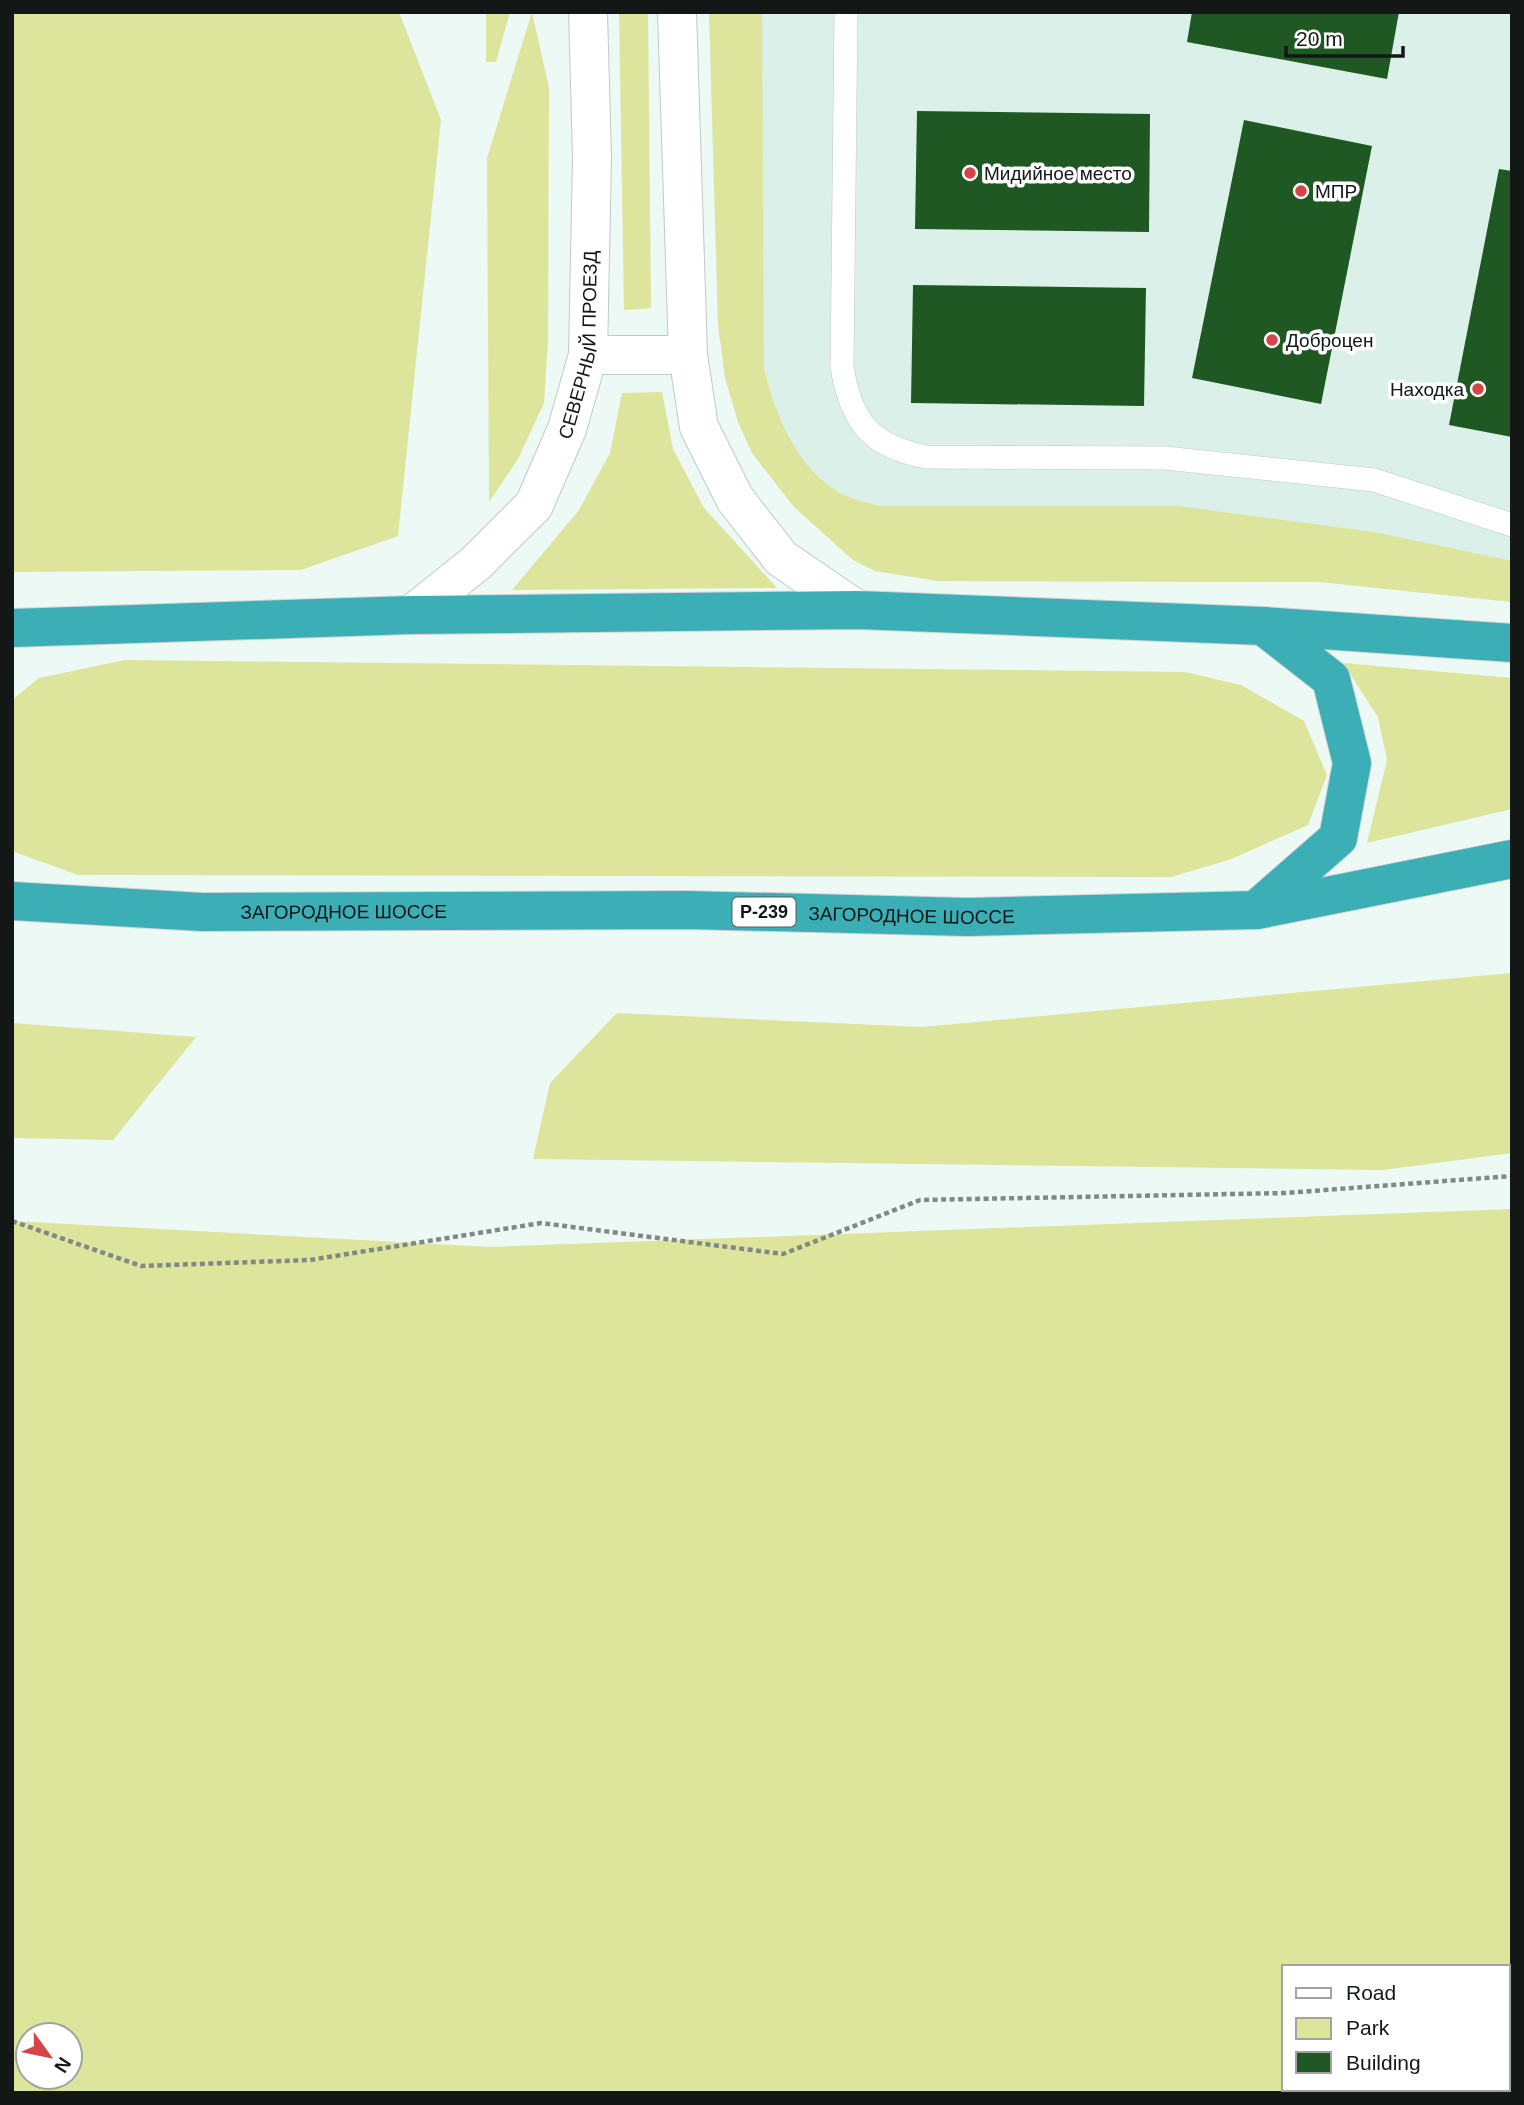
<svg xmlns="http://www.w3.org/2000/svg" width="1524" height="2105" font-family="Arial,sans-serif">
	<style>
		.built { fill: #dbf0e9 }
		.green { fill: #dce59b; fill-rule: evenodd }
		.building { fill: #1f5822 }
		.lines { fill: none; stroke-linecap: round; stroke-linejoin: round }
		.service-casing { stroke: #becac6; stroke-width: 24 }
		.secondary-casing { stroke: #becac6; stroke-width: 40 }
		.trunk-casing { stroke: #d5d5d5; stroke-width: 40 }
		.path { stroke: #818986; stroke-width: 4.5; stroke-dasharray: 5 3.5; stroke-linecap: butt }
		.service { stroke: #fff; stroke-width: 23 }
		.secondary { stroke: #fff; stroke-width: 38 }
		.trunk { stroke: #3caeb6; stroke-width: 38 }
		.poi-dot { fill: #d54548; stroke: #fff; stroke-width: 2.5 }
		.labels { text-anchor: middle; stroke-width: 7; stroke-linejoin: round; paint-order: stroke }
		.shield { fill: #fff; stroke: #5a5d5c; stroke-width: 2 }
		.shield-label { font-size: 18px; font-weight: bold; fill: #131716 }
		.poi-label { font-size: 19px; fill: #131716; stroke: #fff; text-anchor: start }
		.street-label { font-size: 19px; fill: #131716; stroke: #fff }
	</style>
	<rect width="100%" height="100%" fill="#edf9f5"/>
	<!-- built -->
	<polygon class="built" points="709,12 1512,12 1512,602 1319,582 938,581 875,571 853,560 794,507 752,453 738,422 725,378 718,324"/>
	<!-- green -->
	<g class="green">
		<polygon points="12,12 399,12 441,120 398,536 301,570 12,572"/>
		<polygon points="486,12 510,12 496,62 486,62"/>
		<polygon points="532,12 549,88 548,341 544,403 518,459 489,502 487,158"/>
		<polygon points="619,12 648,12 651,308 624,310"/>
		<path d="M 709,12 L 762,12 L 764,368 C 775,415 796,466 838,492 C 849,499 866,502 879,506 L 1178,506 L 1374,532 L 1512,561 L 1512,602 L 1319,582 L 938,581 L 875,571 L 853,560 L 794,507 L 752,453 L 738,422 L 725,378 L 718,324 Z"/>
		<polygon points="662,392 673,449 704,508 777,588 512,590 579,510 610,453 622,393"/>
		<polygon points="125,660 1185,672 1241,685 1304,721 1327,775 1308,825 1229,860 1171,877 78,875 12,851 12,700 39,678"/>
		<polygon points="1343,663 1512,678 1512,809 1367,843 1387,760 1378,717"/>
		<polygon points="1512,973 1512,1153 1383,1170 533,1159 550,1083 617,1013 921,1027"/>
		<polygon points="12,1023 196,1037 113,1140 12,1138"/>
		<path d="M 1512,1209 L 1512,2093 L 12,2093 L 12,1221 L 490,1247 ZM 1284,1967 L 1508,1967 L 1508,2089 L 1284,2089 ZM 28,2035 L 70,2035 L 70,2077 L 28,2077 Z"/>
	</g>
	<!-- building -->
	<g class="building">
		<polygon points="1192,12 1399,12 1387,79 1187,42"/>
		<polygon points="917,111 1150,114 1149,232 915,229"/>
		<polygon points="1244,120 1372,146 1321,404 1192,378"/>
		<polygon points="1499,169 1512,171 1512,437 1449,425"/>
		<polygon points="913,285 1146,288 1144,406 911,403"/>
	</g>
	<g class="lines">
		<!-- service casing -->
		<g class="service-casing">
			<path id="service" d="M 846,12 L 842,367 C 851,422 871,447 927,457 L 1165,458 L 1374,480 L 1512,525"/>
		</g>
		<!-- secondary casing -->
		<g class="secondary-casing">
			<g id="secondary">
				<polyline points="677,12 688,355 699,427 735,499 781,558 857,610"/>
				<polyline points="588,355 688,355"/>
				<path id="s1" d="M 411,615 L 476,563 L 534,505 L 567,429 L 588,355 L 592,157 L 588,12"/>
			</g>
		</g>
		<!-- trunk casing -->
		<g class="trunk-casing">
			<g id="trunk">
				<polyline points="12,628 411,615 857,610 1263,626 1512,643"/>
				<path id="s2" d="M 12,901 L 202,912 L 687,910 L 968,917 L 1257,910 L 1512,859"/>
				<polyline points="1258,908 1338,838 1352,763 1331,679 1263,626"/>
			</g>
		</g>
		<!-- path -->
		<polyline class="path" points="12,1221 141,1266 310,1260 541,1223 783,1254 920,1200 1285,1193 1512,1176"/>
		<!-- service -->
		<use href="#service" class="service"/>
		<!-- secondary -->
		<use href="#secondary" class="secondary"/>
		<!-- trunk -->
		<use href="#trunk" class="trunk"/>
	</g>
	<!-- markers -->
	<g class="poi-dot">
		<circle cx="970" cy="173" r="7"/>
		<circle cx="1301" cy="191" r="7"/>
		<circle cx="1272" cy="340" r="7"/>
		<circle cx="1478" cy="389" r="7"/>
	</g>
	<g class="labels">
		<!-- shield labels -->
		<rect class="shield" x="732.5" y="897.5" width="63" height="29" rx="5"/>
		<g class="shield-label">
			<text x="764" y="918">Р-239</text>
		</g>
		<!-- poi labels -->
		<g class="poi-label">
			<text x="984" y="180">Мидийное место</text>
			<text x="1315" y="198">МПР</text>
			<text x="1286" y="347">Доброцен</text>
			<text x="1464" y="396" text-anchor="end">Находка</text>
		</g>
		<!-- street labels -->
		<g class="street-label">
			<text dy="7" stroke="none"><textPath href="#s1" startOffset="334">СЕВЕРНЫЙ ПРОЕЗД</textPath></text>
			<text dy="7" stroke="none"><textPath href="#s2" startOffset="332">ЗАГОРОДНОЕ ШОССЕ</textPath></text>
			<text dy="7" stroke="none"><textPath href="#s2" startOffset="900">ЗАГОРОДНОЕ ШОССЕ</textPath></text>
		</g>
	</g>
	<!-- border -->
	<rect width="1524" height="2105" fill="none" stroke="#131716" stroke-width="28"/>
	<!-- legend -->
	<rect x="1282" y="1965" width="228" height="126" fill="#ffffff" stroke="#a1a2a2" stroke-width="2"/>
	<rect x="1296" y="1988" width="35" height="10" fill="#ffffff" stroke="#a1a2a2" stroke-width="2"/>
	<text x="1346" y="2000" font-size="21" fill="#131716">Road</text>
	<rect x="1296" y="2018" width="35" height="21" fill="#dce59b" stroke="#a1a2a2" stroke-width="2"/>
	<text x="1346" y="2035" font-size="21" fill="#131716">Park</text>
	<rect x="1296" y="2052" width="35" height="21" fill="#1f5822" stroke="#a1a2a2" stroke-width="2"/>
	<text x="1346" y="2070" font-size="21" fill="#131716">Building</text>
	<!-- north arrow -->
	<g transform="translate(49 2056) rotate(123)"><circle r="33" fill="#ffffff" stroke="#a1a2a2" stroke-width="2"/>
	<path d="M0-5L12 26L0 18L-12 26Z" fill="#d54548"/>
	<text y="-10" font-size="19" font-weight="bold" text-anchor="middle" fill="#131716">N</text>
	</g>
	<!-- scale -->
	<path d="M1286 46v10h117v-10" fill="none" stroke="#131716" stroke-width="3.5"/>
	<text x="1296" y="46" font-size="21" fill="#131716" stroke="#ffffff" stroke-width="5" paint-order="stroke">20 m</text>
</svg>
